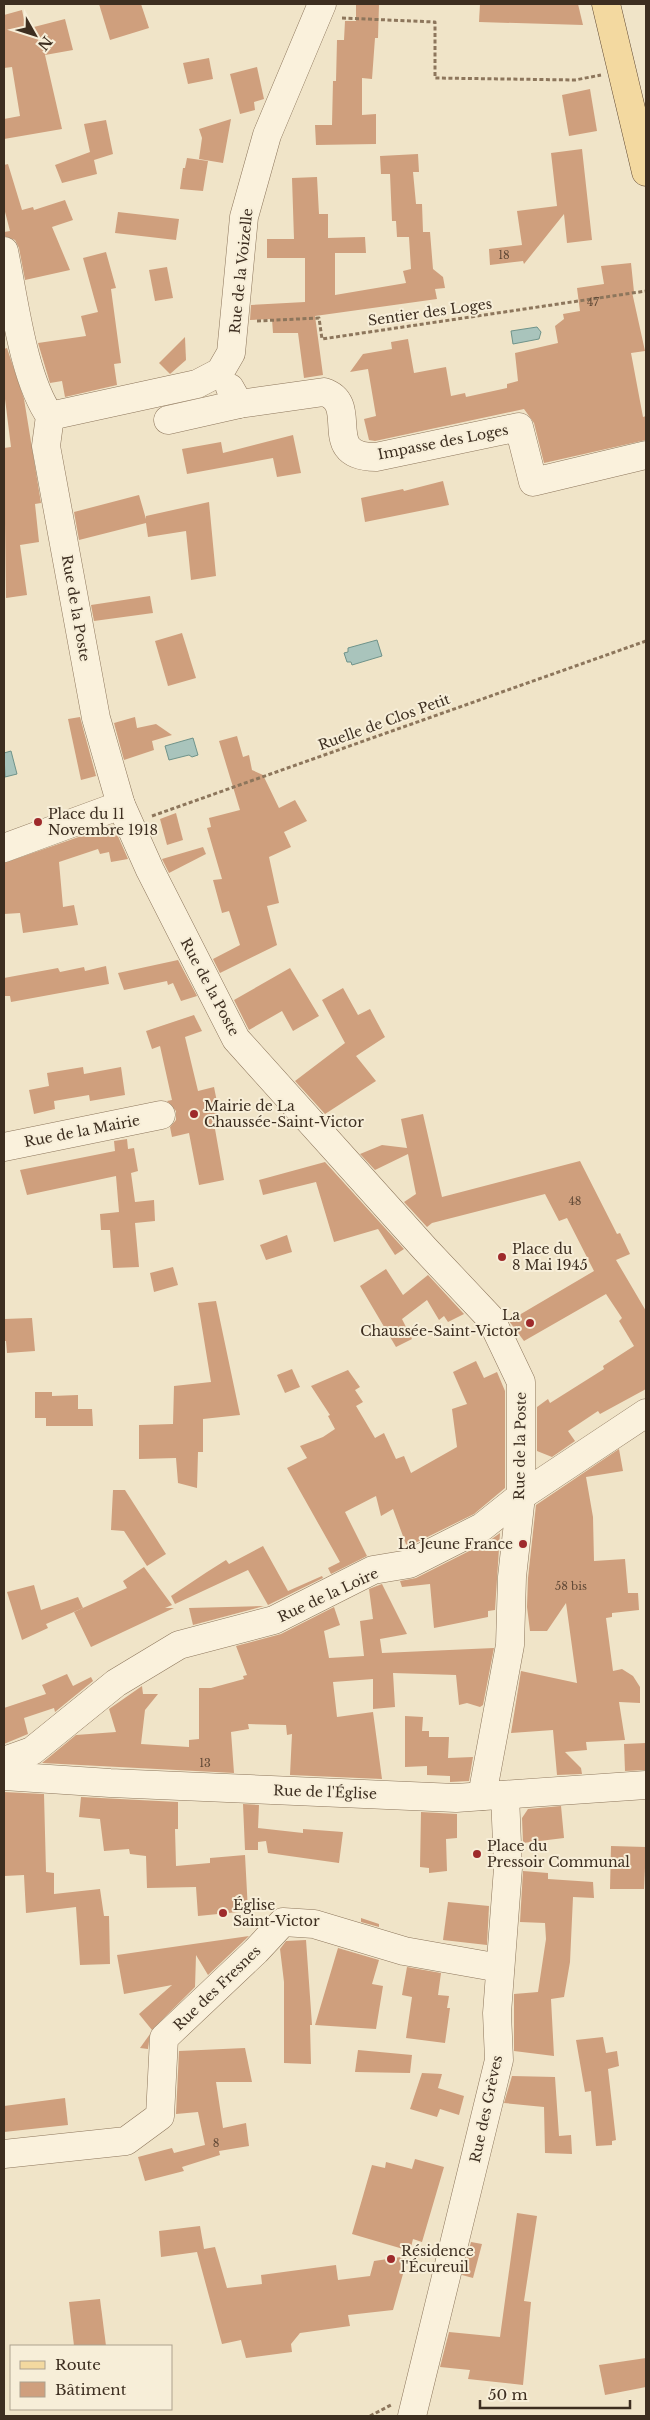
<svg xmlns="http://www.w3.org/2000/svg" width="650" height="2420" font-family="'Libre Baskerville',serif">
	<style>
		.water { fill: #a9c4bc; stroke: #6f938a }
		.building { fill: #cf9f7d }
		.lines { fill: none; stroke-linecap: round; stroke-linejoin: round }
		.minor-casing { stroke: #8d765c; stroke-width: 29 }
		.major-casing { stroke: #5b4430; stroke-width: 29 }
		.path { stroke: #8d765c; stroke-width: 3; stroke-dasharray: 4 2.5; stroke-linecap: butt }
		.minor { stroke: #faf1dc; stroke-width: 28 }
		.major { stroke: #f3d9a0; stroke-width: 28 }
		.poi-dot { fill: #9e2a2b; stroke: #f7eed8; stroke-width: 2 }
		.labels { text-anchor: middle; stroke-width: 4; stroke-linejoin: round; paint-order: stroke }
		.number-label { font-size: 11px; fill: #624a37 }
		.street-label { font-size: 14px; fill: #3d2e20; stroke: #f7eed8 }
		.poi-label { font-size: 14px; fill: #3d2e20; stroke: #f7eed8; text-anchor: start }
	</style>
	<rect width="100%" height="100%" fill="#f0e4c8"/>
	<!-- water -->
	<g class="water">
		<polygon points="537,327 541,332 539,339 513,344 511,331"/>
		<polygon points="377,640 382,656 352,665 351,662 347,662 344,653 348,652 348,648"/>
		<polygon points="193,738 198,755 192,757 189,755 169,760 165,746"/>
		<polygon points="11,751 17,774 5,777 4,753"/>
	</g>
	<!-- building -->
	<g class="building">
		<polygon points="99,4 141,4 149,28 110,40"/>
		<polygon points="356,4 379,4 378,38 375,38 372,79 362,78 362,115 376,114 376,144 316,145 315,125 332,125 333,81 336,81 337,40 344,40 345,21 356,21"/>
		<polygon points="480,4 578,4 583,25 479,22"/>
		<polygon points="22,10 26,29 65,19 73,50 45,55 62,129 4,139 4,119 20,116 12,67 4,68 4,15"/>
		<polygon points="209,58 213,79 188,84 183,63"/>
		<polygon points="257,67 264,99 254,102 255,110 240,114 230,74"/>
		<polygon points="590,89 597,131 569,136 562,95"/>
		<polygon points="231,119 223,163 199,159 202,138 199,129"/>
		<polygon points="106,120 113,154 94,160 97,174 62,183 55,165 90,152 84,124"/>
		<polygon points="582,149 592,240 567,243 564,214 524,264 523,261 490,265 489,249 522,245 517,211 557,206 551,153"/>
		<polygon points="418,154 419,172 413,172 416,204 422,204 423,232 430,232 433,269 443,277 445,288 435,289 437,299 315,316 323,375 304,378 298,333 273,333 272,319 250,320 251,305 305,302 305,258 267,258 267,239 294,239 292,178 317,177 319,214 328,214 328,238 365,237 366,253 335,253 335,295 406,283 403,271 411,269 409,237 397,237 396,221 392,221 390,174 381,174 380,156"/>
		<polygon points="187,158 208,161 203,191 180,189 183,168 185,168"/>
		<polygon points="8,164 22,210 33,207 34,210 65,200 73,220 52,227 70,270 25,280 19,248 15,240 4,236 4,232 10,231 4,208 4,165"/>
		<polygon points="118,212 179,219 176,240 115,233"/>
		<polygon points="106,252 116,288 111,289 121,363 114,364 117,385 65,397 62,381 50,383 38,343 86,336 81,316 98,312 83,258"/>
		<polygon points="631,263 634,292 632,292 645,351 631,353 643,417 646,416 646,440 544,463 534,423 524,409 375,441 369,440 364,419 376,416 368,369 350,372 363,354 392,349 391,342 408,339 414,373 446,367 451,396 465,393 466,397 507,388 507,384 518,381 515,353 558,343 555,326 564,319 563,314 580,311 577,288 604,284 601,266"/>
		<polygon points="167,267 173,298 155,301 149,270"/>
		<polygon points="185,337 186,360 170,374 159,363"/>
		<polygon points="7,348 24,399 41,503 35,504 39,542 20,545 27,595 6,598 4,448 11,447 4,391 4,349"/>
		<polygon points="293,435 301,473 277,477 273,458 187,474 182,449 221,442 223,453"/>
		<polygon points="443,481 449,505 365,522 361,498 403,489 404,491"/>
		<polygon points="139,495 146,519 146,516 209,502 216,576 191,580 186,531 148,537 146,523 79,540 74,512"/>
		<polygon points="150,596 153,613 94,621 91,605"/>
		<polygon points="182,633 196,678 168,686 155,641"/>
		<polygon points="80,717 96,776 81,780 68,719"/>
		<polygon points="135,717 137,728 156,724 172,735 152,741 154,750 124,760 114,723"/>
		<polygon points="237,736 243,757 249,755 252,770 263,775 279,808 295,800 307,821 284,832 291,847 269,857 279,903 267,906 277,945 220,973 213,959 240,945 229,911 222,913 213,880 222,879 207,828 211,827 209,818 240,810 219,741"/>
		<polygon points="176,813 183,840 167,845 160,819"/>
		<polygon points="113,825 128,859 111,862 109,852 100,854 98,849 59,862 63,907 74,905 78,925 23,933 20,913 4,914 4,863"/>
		<polygon points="203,847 206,854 169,873 162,859"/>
		<polygon points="178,960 197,996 181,1001 173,983 168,985 167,981 124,990 118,973"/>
		<polygon points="106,966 109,984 11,1002 10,996 4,996 4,978 58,968 60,972 84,967 85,971"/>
		<polygon points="290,968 319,1016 293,1031 282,1011 249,1030 234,1000"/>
		<polygon points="343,988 358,1015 370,1009 385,1037 356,1056 376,1081 325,1114 295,1081 345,1043 322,1000"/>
		<polygon points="194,1015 202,1031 185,1037 198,1091 214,1087 222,1127 215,1129 224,1180 199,1185 189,1133 172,1137 170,1127 176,1120 176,1111 167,1101 172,1100 160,1046 152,1049 146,1031"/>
		<polygon points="83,1067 84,1074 121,1067 125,1095 90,1101 89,1095 54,1101 55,1109 34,1114 29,1090 49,1086 47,1073"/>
		<polygon points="423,1114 442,1197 580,1161 617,1234 620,1233 630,1254 616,1260 646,1311 646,1389 600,1414 598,1411 568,1431 575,1441 552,1457 537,1451 537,1407 548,1399 550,1403 604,1369 603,1366 634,1346 619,1321 622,1318 606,1294 524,1341 509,1321 594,1271 567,1218 559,1221 545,1194 432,1223 427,1227 404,1202 416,1194 408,1154 375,1170 360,1154 382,1145 407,1148 401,1119"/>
		<polygon points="127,1139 128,1149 134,1148 138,1171 131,1173 135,1202 154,1200 155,1221 135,1223 139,1267 113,1268 110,1230 101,1230 100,1214 119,1212 116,1176 27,1195 20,1170 115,1151 114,1141"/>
		<polygon points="325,1162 404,1249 395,1255 378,1229 334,1242 316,1182 263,1195 259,1180"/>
		<polygon points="287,1235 292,1252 266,1260 260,1245"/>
		<polygon points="173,1267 178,1285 154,1292 150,1273"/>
		<polygon points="386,1269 403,1295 428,1275 464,1314 448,1322 444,1316 439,1320 427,1300 402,1319 412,1339 396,1347 360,1286"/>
		<polygon points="216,1301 240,1415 203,1419 203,1452 198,1452 197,1488 178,1483 176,1458 139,1459 139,1425 173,1424 174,1386 211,1382 198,1303"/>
		<polygon points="32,1318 35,1351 7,1353 6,1341 4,1341 4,1319"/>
		<polygon points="476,1361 484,1378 497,1372 505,1391 505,1488 474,1514 407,1547 393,1509 381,1516 376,1496 345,1512 367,1556 331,1574 328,1568 340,1562 287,1468 307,1458 300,1446 323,1437 335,1429 328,1416 330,1415 311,1386 348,1370 360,1387 355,1390 363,1402 356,1406 365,1421 375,1438 384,1433 396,1459 404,1456 411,1473 457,1447 452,1409 467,1404 453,1372"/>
		<polygon points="292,1369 300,1387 285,1393 277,1375"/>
		<polygon points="35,1392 52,1392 52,1396 78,1395 78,1409 92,1409 93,1426 46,1426 46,1418 35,1418"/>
		<polygon points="619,1449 623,1471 586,1477 593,1517 594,1561 625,1559 628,1593 638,1593 639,1610 612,1613 612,1617 606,1618 613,1671 622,1669 633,1676 640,1687 640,1703 619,1702 625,1740 586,1742 587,1750 565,1752 581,1768 582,1774 557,1775 553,1730 511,1733 521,1671 577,1683 566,1603 547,1631 530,1631 527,1607 528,1578 536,1505"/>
		<polygon points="113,1490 125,1490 166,1554 147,1566 124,1531 111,1530"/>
		<polygon points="500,1533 495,1610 488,1611 488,1617 434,1628 430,1584 402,1587 400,1581 416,1578 489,1541"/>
		<polygon points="263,1546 288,1591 322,1576 323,1578 268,1605 248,1570 175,1604 171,1596 207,1572 226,1560 229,1564"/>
		<polygon points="144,1567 172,1605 165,1608 174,1608 91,1647 74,1612 127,1588 123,1581"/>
		<polygon points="382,1584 407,1634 380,1639 382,1653 494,1648 483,1705 480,1707 467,1703 459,1705 456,1675 393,1673 395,1707 373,1709 373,1679 333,1682 337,1717 373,1712 382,1779 290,1775 292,1734 287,1735 286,1725 248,1724 249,1729 231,1732 234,1773 42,1763 76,1735 116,1732 109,1709 142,1686 143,1694 158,1694 145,1710 141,1744 189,1747 189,1740 199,1739 199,1688 211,1688 244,1679 243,1676 247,1675 236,1646 281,1634 334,1607 340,1625 324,1631 329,1658 364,1656 360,1621 373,1619 369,1589"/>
		<polygon points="34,1585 41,1610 78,1597 83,1608 46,1624 48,1628 22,1640 7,1592"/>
		<polygon points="264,1606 193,1625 189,1608"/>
		<polygon points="67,1674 73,1686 91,1677 93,1681 55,1712 54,1708 24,1718 28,1734 4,1744 4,1708 46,1694 42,1685"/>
		<polygon points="405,1716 423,1717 422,1731 429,1731 429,1737 449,1737 448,1758 473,1757 469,1781 450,1782 450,1776 427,1775 427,1766 405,1767"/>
		<polygon points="646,1743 646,1770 625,1771 624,1744"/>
		<polygon points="4,1792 44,1794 46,1872 54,1873 54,1894 100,1889 104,1916 109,1916 110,1964 80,1965 76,1907 26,1913 24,1875 4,1876"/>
		<polygon points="81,1797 178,1802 178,1829 175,1829 176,1866 210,1863 210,1858 245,1855 248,1911 198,1916 196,1887 147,1888 146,1856 130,1854 129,1849 104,1851 100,1819 79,1817"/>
		<polygon points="243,1804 259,1805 258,1828 303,1833 303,1829 343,1832 339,1863 268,1853 266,1841 258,1842 258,1850 245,1850"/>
		<polygon points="561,1806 564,1838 523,1843 522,1818 528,1809"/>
		<polygon points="421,1812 457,1814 457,1838 446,1839 447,1871 429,1873 429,1868 420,1867"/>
		<polygon points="611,1846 646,1847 644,1889 610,1889"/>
		<polygon points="523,1871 548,1873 548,1879 593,1882 594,1898 573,1897 570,1962 564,1997 551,1999 554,2056 514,2051 514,1994 538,1992 546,1939 545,1923 520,1922"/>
		<polygon points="448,1902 489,1906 487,1945 443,1940"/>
		<polygon points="361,1918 379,1924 379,1927 361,1922"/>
		<polygon points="249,1936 208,1975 196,1955 195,1987 152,2030 139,2014 172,1985 124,1994 117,1955"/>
		<polygon points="306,1940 312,2025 310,2025 311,2064 284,2063 284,1982 280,1949 286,1941"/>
		<polygon points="338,1948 379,1960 372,1984 383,1986 376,2029 315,2025"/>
		<polygon points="407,1967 441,1973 438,1995 449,1996 447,2008 450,2008 445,2043 406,2038 412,1997 402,1995"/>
		<polygon points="150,2034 148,2049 140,2048"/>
		<polygon points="603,2037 606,2053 617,2051 619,2066 608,2069 616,2140 612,2141 612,2145 596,2146 591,2091 585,2092 576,2040"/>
		<polygon points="245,2048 252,2082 216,2082 223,2128 246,2123 249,2146 219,2151 220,2155 182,2167 184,2171 145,2181 138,2157 172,2148 174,2153 205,2145 198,2112 176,2114 179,2051"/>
		<polygon points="358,2050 412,2055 410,2073 355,2072"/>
		<polygon points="422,2073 442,2074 438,2088 464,2096 459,2115 440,2109 437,2117 410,2109"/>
		<polygon points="512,2076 555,2077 559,2136 571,2135 572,2154 545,2153 544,2107 504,2103"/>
		<polygon points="65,2098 68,2125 4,2132 4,2106"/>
		<polygon points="415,2159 444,2167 422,2242 413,2239 410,2251 352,2234 372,2165 385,2168 386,2162 412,2169"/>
		<polygon points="517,2213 537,2216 524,2301 531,2302 523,2385 468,2379 470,2370 440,2367 449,2332 500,2337"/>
		<polygon points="200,2226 204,2249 215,2247 227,2288 262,2284 261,2275 336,2265 338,2280 370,2276 374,2261 408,2256 393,2310 348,2315 350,2326 300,2333 291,2344 292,2352 246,2358 241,2340 222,2344 197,2252 161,2257 159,2231"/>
		<polygon points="471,2242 482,2244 473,2278 462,2275"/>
		<polygon points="100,2299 106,2346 74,2346 69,2302"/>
		<polygon points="646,2358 646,2387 605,2395 599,2365"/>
	</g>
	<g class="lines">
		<!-- minor casing -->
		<g class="minor-casing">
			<g id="minor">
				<path d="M 4,251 C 14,298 23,378 50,416 L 46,446 L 96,718 L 121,805 L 150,870 L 236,1039 L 425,1249 L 491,1319 L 521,1382 L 521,1496 L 512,1577 L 510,1645 L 482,1796"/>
				<path d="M 239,404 L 324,392 C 362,404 318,457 376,457 L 519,427 L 533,482 L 646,455"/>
				<polyline points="50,416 197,384 220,372 231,353 244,217 267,135 322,4"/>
				<polyline points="168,420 239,404 230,388"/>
				<polyline points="4,848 121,805"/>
				<polyline points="4,1147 161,1115"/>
				<polyline points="4,1761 32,1751 116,1683 179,1645 274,1620 373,1570 409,1564 482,1527 521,1496 646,1413"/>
				<polyline points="4,1776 110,1783 456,1798 646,1785"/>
				<polyline points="4,2154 126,2141 160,2116 164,2038 256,1951 283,1922 314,1924 404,1951 500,1968"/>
				<polyline points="412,2416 499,2060 497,2013 508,1868 505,1795"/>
			</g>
		</g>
		<!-- major casing -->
		<g class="major-casing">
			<polyline id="major" points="606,4 646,172"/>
		</g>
		<!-- path -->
		<g class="path">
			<polyline points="342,18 435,22 435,78 575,80 601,75"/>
			<polyline points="257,321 319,318 322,339 646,291"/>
			<polyline points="152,816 646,641"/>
			<polyline points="370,2416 391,2405"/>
		</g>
		<!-- minor -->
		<use href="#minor" class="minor"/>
		<!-- major -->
		<use href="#major" class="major"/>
	</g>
	<!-- markers -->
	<g class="poi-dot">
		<circle cx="38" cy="822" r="5"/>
		<circle cx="194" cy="1114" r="5"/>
		<circle cx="502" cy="1257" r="5"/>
		<circle cx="530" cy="1323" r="5"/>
		<circle cx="523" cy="1544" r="5"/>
		<circle cx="477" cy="1854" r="5"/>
		<circle cx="223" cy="1913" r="5"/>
		<circle cx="391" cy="2259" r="5"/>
	</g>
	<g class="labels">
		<!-- number labels -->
		<g class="number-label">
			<text x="504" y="259">18</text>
			<text x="593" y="306">47</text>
			<text x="575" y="1205">48</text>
			<text x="571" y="1590">58 bis</text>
			<text x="205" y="1767">13</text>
			<text x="216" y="2147">8</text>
		</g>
		<!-- street labels -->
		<g class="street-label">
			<text transform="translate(241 271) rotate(-84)" y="5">Rue de la Voizelle</text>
			<text transform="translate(430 312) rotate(-8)" y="5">Sentier des Loges</text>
			<text transform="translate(443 442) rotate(-11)" y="5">Impasse des Loges</text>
			<text transform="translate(76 608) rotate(80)" y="5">Rue de la Poste</text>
			<text transform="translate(384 722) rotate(-20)" y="5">Ruelle de Clos Petit</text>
			<text transform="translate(210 987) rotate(62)" y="5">Rue de la Poste</text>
			<text transform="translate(82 1131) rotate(-11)" y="5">Rue de la Mairie</text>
			<text transform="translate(520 1446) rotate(-89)" y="5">Rue de la Poste</text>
			<text transform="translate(328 1595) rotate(-25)" y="5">Rue de la Loire</text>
			<text transform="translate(325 1792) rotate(2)" y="5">Rue de l'Église</text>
			<text transform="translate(217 1988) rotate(-44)" y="5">Rue des Fresnes</text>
			<text transform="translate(486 2109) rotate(-78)" y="5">Rue des Grèves</text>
		</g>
		<!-- poi labels -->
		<g class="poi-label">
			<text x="48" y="819">Place du 11<tspan x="48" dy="16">Novembre 1918</tspan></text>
			<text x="204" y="1111">Mairie de La<tspan x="204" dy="16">Chaussée-Saint-Victor</tspan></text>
			<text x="512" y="1254">Place du<tspan x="512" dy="16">8 Mai 1945</tspan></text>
			<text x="520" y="1320" text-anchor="end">La<tspan x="520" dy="16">Chaussée-Saint-Victor</tspan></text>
			<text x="513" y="1549" text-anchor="end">La Jeune France</text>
			<text x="487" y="1851">Place du<tspan x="487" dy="16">Pressoir Communal</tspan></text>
			<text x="233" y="1910">Église<tspan x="233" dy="16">Saint-Victor</tspan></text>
			<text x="401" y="2256">Résidence<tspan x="401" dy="16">l'Écureuil</tspan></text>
		</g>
	</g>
	<!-- border -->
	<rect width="650" height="2420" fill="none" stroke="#3d2e20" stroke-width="10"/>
	<!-- legend -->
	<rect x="10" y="2345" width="162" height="65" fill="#f7eed8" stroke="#ada18e"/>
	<rect x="20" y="2361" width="25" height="8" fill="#f3d9a0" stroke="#ada18e"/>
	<text x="55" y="2370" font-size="15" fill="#3d2e20">Route</text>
	<rect x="20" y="2382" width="25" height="15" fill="#cf9f7d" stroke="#ada18e"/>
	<text x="55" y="2395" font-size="15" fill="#3d2e20">Bâtiment</text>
	<!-- north arrow -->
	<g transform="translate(35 35) rotate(129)" stroke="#f7eed8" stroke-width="4" paint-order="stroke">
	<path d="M0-4L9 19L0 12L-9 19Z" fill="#3d2e20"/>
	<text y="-8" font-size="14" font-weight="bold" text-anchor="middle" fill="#3d2e20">N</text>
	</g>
	<!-- scale -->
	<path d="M480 2400v8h150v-8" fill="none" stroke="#3d2e20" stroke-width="2.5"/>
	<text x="488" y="2400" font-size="15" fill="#3d2e20" stroke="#f7eed8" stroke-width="4" paint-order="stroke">50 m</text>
</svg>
